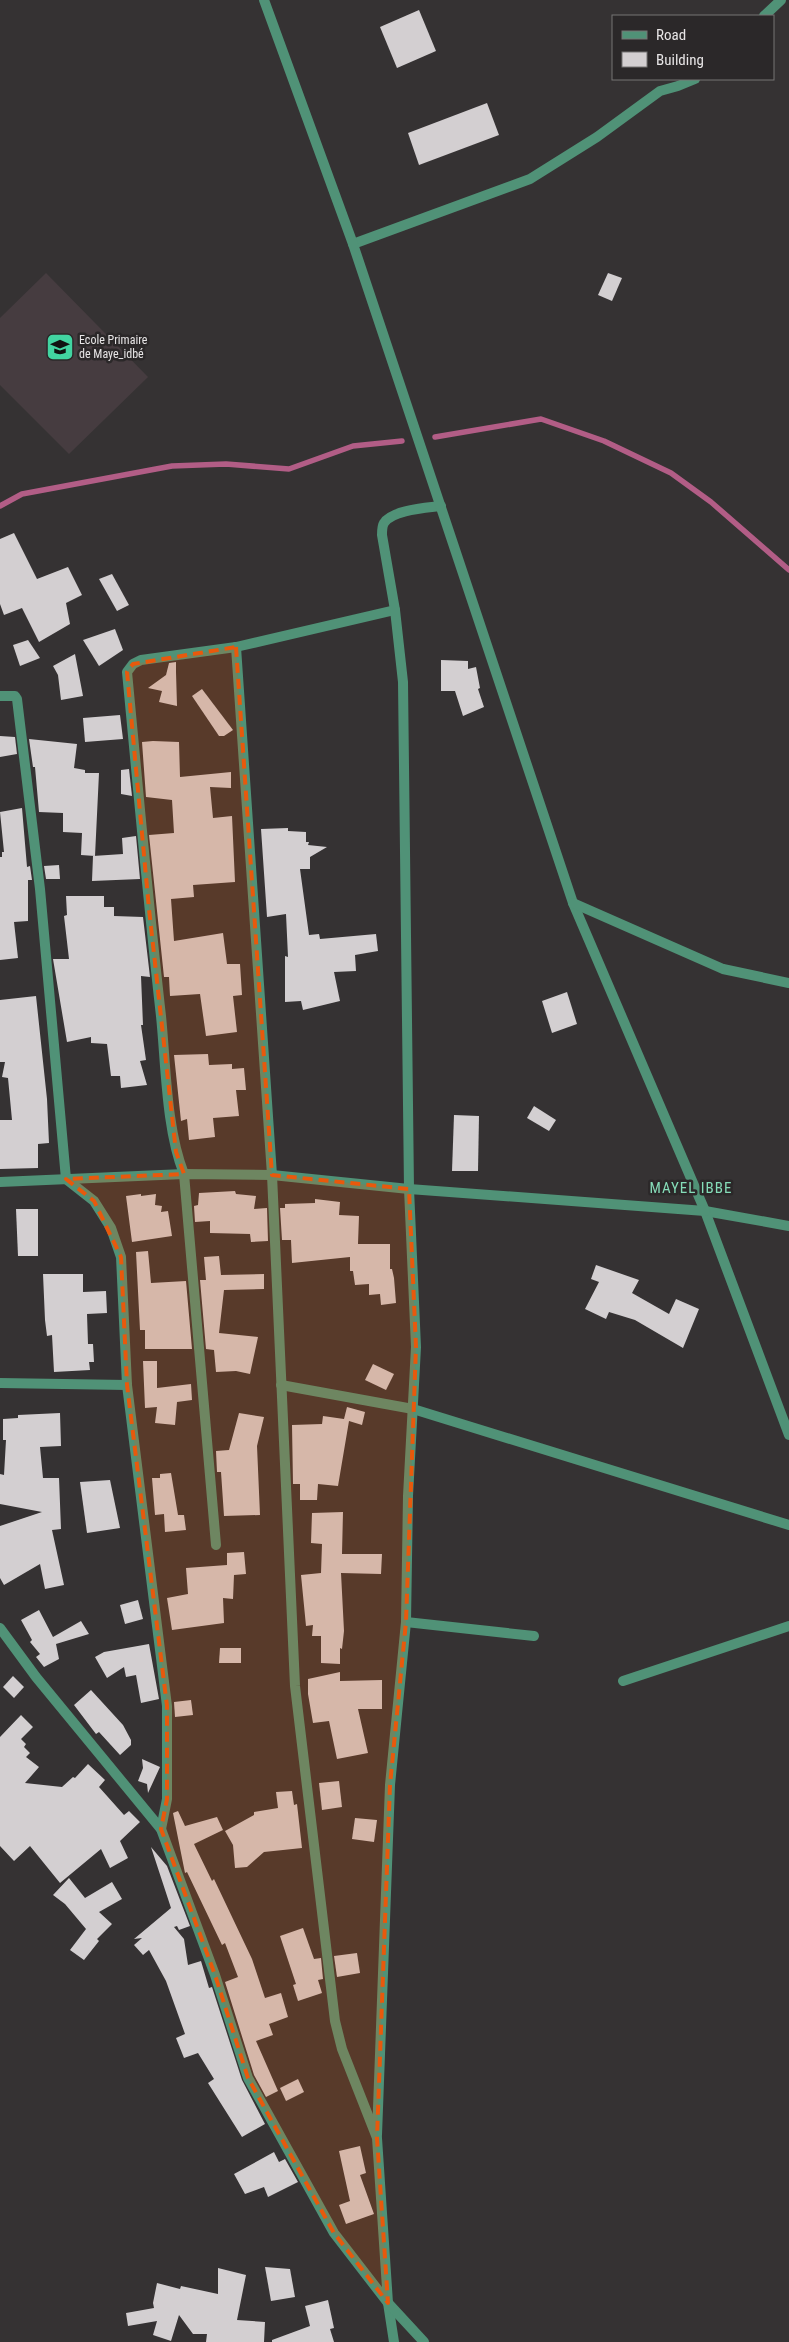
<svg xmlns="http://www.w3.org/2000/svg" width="789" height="2342" font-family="'Roboto Condensed',sans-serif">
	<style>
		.built { fill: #463c40 }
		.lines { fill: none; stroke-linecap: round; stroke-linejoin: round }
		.stream { stroke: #b25d86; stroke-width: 5.5 }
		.building { fill: #d3cfd1 }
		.minor { stroke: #509277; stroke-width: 10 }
		.tertiary { stroke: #509277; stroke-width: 10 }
		.marked { fill: #e8590c; fill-opacity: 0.2; stroke: #e8590c; stroke-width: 4; stroke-dasharray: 10 6; stroke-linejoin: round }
		.labels { text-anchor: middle; stroke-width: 5; stroke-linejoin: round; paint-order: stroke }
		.poi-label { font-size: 12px; fill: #e7e5e6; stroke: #2b2829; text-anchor: start }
		.quarter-label { font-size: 15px; letter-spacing: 1px; fill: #85dcb8; stroke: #2b2829 }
	</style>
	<rect width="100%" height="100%" fill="#353233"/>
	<!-- built -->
	<polygon class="built" points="46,273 148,377 69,454 0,385 0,318"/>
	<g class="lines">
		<!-- stream -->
		<g class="stream">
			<polyline points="435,437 541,419 604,441 671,473 711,502 789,570"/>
			<polyline points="0,506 22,494 172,466 226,464 289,469 353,446 402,441"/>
		</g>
	</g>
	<!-- building -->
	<g class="building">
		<polygon points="419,10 436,51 397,68 380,27"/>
		<polygon points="487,103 499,135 419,165 408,133"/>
		<polygon points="608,273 622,278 612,301 598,295"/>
		<polygon points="14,533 37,579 68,567 82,595 66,603 70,624 39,642 22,608 4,615 0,604 0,539"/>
		<polygon points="112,574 129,605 117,611 99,579"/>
		<polygon points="115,629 123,650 99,666 83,640"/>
		<polygon points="28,640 40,658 20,666 13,645"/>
		<polygon points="75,654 83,696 61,700 58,675 53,666"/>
		<polygon points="441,660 468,661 468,669 476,667 480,688 478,689 484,707 463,716 455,691 441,691"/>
		<polygon points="176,662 176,672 177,706 159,702 162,691 148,688 166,675 169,663"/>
		<polygon points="202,689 233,730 224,736 219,736 192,696"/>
		<polygon points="120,715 123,739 85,742 83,718"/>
		<polygon points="0,736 15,737 17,754 0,757"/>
		<polygon points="29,739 77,744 74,768 85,770 85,773 99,773 95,856 81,855 82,833 63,832 63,813 39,812 35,767 33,767"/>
		<polygon points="153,741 179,742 180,777 231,772 231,788 210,787 213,818 232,816 235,882 193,885 194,897 171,899 174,941 223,933 227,964 240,964 242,995 233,996 237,1032 206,1036 200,994 170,996 169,977 164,977 149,835 174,833 172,800 146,797 142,742"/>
		<polygon points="129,769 132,796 121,794 121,770"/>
		<polygon points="22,808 27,867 30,866 32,880 28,880 28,921 14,922 18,958 0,960 0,857 2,857 2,852 4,852 0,812"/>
		<polygon points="288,828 288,831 306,832 306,842 309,842 308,845 327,847 310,857 310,869 300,869 309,935 319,934 320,939 376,934 378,951 355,955 356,971 334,972 340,1001 303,1010 301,1001 285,1002 285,956 288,957 286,914 267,917 261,829"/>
		<polygon points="136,836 140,879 92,881 93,856 123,854 122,838"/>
		<polygon points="59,865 60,879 46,879 44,866"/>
		<polygon points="66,896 104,896 104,907 114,907 114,916 143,917 150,977 141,976 143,1025 141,1025 146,1060 140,1061 147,1085 121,1088 120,1076 111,1076 107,1044 91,1043 91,1037 67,1042 53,959 69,959 64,916 67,915"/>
		<polygon points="567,992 577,1024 552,1033 542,1001"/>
		<polygon points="36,996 47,1099 49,1143 38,1144 38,1168 0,1169 0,1120 12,1120 8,1078 2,1077 5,1062 0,1062 0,1000"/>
		<polygon points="208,1054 209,1065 232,1064 232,1069 244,1068 246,1090 236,1090 239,1116 213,1118 215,1137 189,1140 187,1119 181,1121 174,1055"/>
		<polygon points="534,1106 556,1120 549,1131 527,1118"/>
		<polygon points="454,1115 479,1116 478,1171 452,1171"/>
		<polygon points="235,1191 236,1194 256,1196 254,1209 267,1208 268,1241 251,1242 250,1234 210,1233 210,1221 195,1222 194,1206 198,1205 199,1193"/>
		<polygon points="141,1194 141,1196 156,1194 155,1205 162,1206 161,1212 168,1211 172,1236 132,1242 126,1196"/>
		<polygon points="315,1199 340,1202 339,1215 359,1216 358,1244 390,1244 390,1269 392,1269 394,1278 396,1303 381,1305 380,1294 369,1295 369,1284 355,1285 353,1271 350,1271 350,1257 292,1263 291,1240 282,1240 280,1208 285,1208 285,1204 315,1203"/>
		<polygon points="16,1209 38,1209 38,1256 18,1256"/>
		<polygon points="148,1251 151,1283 186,1281 192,1349 145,1349 145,1330 140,1330 136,1252"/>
		<polygon points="219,1256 221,1275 264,1274 264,1289 224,1290 219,1333 258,1337 250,1374 236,1371 216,1372 214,1350 206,1349 200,1280 206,1280 204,1257"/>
		<polygon points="596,1265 639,1280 632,1293 669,1314 676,1299 699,1309 683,1348 635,1320 609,1312 606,1319 585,1309 599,1282 591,1279"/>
		<polygon points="43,1274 83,1274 83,1292 106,1291 107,1313 87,1314 88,1344 93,1344 94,1362 89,1362 90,1370 54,1372 52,1335 47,1336 45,1320"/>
		<polygon points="143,1361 157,1361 157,1388 191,1384 192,1400 177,1402 175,1425 155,1423 157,1407 145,1408"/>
		<polygon points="373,1364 394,1374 386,1390 365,1380"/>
		<polygon points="347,1407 365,1412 362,1425 349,1421 338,1486 318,1484 317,1500 300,1500 300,1484 293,1484 292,1425 322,1424 323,1416 344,1419"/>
		<polygon points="60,1413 61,1446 40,1447 43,1478 59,1478 61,1529 52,1530 64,1585 45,1589 40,1564 4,1585 0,1578 0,1526 42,1512 0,1504 0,1474 4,1475 6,1440 3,1440 3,1419 18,1418 18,1415"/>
		<polygon points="239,1413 264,1417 257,1446 260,1515 224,1516 221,1472 217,1472 216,1451 229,1450"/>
		<polygon points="171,1473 178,1515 184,1515 186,1530 165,1532 164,1514 155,1515 152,1478 160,1478 160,1474"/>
		<polygon points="110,1480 120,1528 87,1533 80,1482"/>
		<polygon points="343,1512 342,1554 382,1554 381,1574 341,1573 344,1631 342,1649 340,1648 340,1664 321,1663 321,1636 312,1636 313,1625 306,1626 301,1575 321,1573 322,1544 311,1543 312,1513"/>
		<polygon points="244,1552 246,1574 234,1575 233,1599 223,1598 224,1623 172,1630 167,1598 188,1594 186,1568 227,1565 227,1553"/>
		<polygon points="138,1600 143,1619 125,1624 120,1605"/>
		<polygon points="39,1610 53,1637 81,1621 89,1634 56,1644 59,1659 44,1667 36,1657 40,1654 30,1642 32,1640 21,1620"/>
		<polygon points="149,1644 159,1699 141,1703 136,1675 126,1677 124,1667 107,1678 95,1657 104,1652"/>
		<polygon points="220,1648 241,1648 241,1663 219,1663"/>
		<polygon points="340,1672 340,1681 382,1680 382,1709 358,1709 368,1753 337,1759 329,1721 313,1723 308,1694 308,1679"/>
		<polygon points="13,1676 24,1687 14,1698 3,1687"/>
		<polygon points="91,1690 123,1725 131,1740 131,1745 120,1755 99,1732 96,1734 74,1705"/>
		<polygon points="191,1700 193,1715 175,1717 174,1702"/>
		<polygon points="21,1715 33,1727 21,1739 26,1744 24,1747 30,1753 26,1757 39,1767 25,1783 62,1787 73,1777 75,1778 88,1764 105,1780 99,1787 124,1815 129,1811 140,1822 120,1841 128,1858 110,1868 101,1849 60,1883 30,1846 14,1861 0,1846 0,1737"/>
		<polygon points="142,1759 160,1767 148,1793 147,1784 138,1781 143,1768"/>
		<polygon points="339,1781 342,1807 322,1810 319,1783"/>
		<polygon points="292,1791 294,1805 297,1804 302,1848 264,1852 247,1867 235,1868 233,1845 225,1831 254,1815 254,1812 278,1808 276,1792"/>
		<polygon points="178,1811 185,1826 217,1817 223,1830 194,1844 212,1881 214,1879 252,1959 265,1998 281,1993 288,2017 269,2024 273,2035 256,2041 278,2091 266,2097 254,2075 225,1982 238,1977 225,1943 222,1945 187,1872 185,1873 173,1813"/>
		<polygon points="355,1818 377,1820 374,1842 352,1839"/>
		<polygon points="151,1847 167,1866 190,1926 179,1930 177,1926 174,1927 184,1939 188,1965 201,1961 209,1988 212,1987 242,2080 265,2124 242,2137 208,2083 214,2079 198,2053 184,2058 176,2038 185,2034 166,1981 149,1950 143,1955 134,1945 142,1938 134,1939 171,1908"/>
		<polygon points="69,1878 85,1898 112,1882 122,1899 99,1912 112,1924 97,1939 99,1941 84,1960 70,1950 86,1929 65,1904 53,1895"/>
		<polygon points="303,1928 314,1959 321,1958 323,1979 318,1980 322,1993 298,2001 293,1985 296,1984 280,1936"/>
		<polygon points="357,1953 360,1973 337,1977 334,1956"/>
		<polygon points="298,2079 304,2092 286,2101 280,2088"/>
		<polygon points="360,2146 366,2173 360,2175 374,2214 346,2224 339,2205 350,2201 339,2151"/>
		<polygon points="274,2152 279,2162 285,2159 298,2182 268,2197 264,2187 245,2194 234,2174"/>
		<polygon points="265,2267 290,2269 295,2297 271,2301"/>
		<polygon points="218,2268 246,2275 237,2320 265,2322 264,2342 206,2342 207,2334 193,2334 179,2315 171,2341 153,2335 157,2321 128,2326 126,2313 154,2308 153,2303 157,2283 180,2289 181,2286 218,2294"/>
		<polygon points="328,2300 334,2328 330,2329 334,2342 272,2342 272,2340 310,2326 305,2306"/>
	</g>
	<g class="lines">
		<!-- minor -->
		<g class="minor">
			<polyline points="764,16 781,0"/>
			<polyline points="353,244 530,179 597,137 660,91 678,86 695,79"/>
			<polyline points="236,647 272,1175 295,1686 335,2021 342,2049 377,2138 388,2303 394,2342"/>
			<polyline points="0,696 15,696 17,699 40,889 66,1179 94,1201 111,1228 121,1257 127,1385 167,1706 167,1799 161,1829"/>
			<polyline points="705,1211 789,1226"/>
			<polyline points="0,1383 127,1385"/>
			<polyline points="281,1385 413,1409 789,1525"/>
			<path d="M 216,1545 L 184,1174 C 166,1129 166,1065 161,1016 C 148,902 138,787 127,672 L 133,664 L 141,660 L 236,647 L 395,610"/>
			<polyline points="406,1622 534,1636"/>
			<polyline points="0,1628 36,1677 161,1829 215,1975 248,2078 334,2233 388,2303 424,2342"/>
			<polyline points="623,1681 789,1626"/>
			<path d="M 377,2135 L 390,1785 L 406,1622 L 408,1496 L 416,1347 L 409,1189 L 403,682 L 395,610 L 382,535 C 382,531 382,526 384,523 C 392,510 426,508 441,506"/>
		</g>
		<!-- tertiary -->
		<g class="tertiary">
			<polyline points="264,0 353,244 573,903 705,1211 789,1435"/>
			<polyline points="573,903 723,969 789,983"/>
			<polyline points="0,1182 184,1174 272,1175 409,1189 705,1211"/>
		</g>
	</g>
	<!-- marked area -->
	<path class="marked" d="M 236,647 L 272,1175 L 409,1189 L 416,1347 L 406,1622 L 390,1785 L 377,2138 L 388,2303 L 334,2233 L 248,2078 L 215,1975 L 161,1829 L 167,1799 L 167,1706 L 127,1385 L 121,1257 L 94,1201 L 66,1179 L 184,1174 L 176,1152 L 149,909 L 127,672 L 133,664 Z"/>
	<!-- icons -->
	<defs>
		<g id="school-square" transform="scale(1.4375)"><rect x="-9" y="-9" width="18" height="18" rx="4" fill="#42d4a1" stroke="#2b2829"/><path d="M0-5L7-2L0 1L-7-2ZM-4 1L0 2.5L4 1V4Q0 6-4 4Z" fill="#111"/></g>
	</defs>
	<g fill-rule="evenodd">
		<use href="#school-square" x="60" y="347"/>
	</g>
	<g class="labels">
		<!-- poi labels -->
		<g class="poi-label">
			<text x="79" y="344">Ecole Primaire<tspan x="79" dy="14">de Maye_idbé</tspan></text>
		</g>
		<!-- quarter labels -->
		<g class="quarter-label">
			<text x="691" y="1193">MAYEL IBBE</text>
		</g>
	</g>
	<!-- legend -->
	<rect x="612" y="15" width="162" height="65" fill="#2b2829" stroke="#767475"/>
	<rect x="622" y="31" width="25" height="8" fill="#509277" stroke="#767475"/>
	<text x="656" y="40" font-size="15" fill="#e7e5e6">Road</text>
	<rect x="622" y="52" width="25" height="15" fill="#d3cfd1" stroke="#767475"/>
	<text x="656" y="65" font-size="15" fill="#e7e5e6">Building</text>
</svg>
